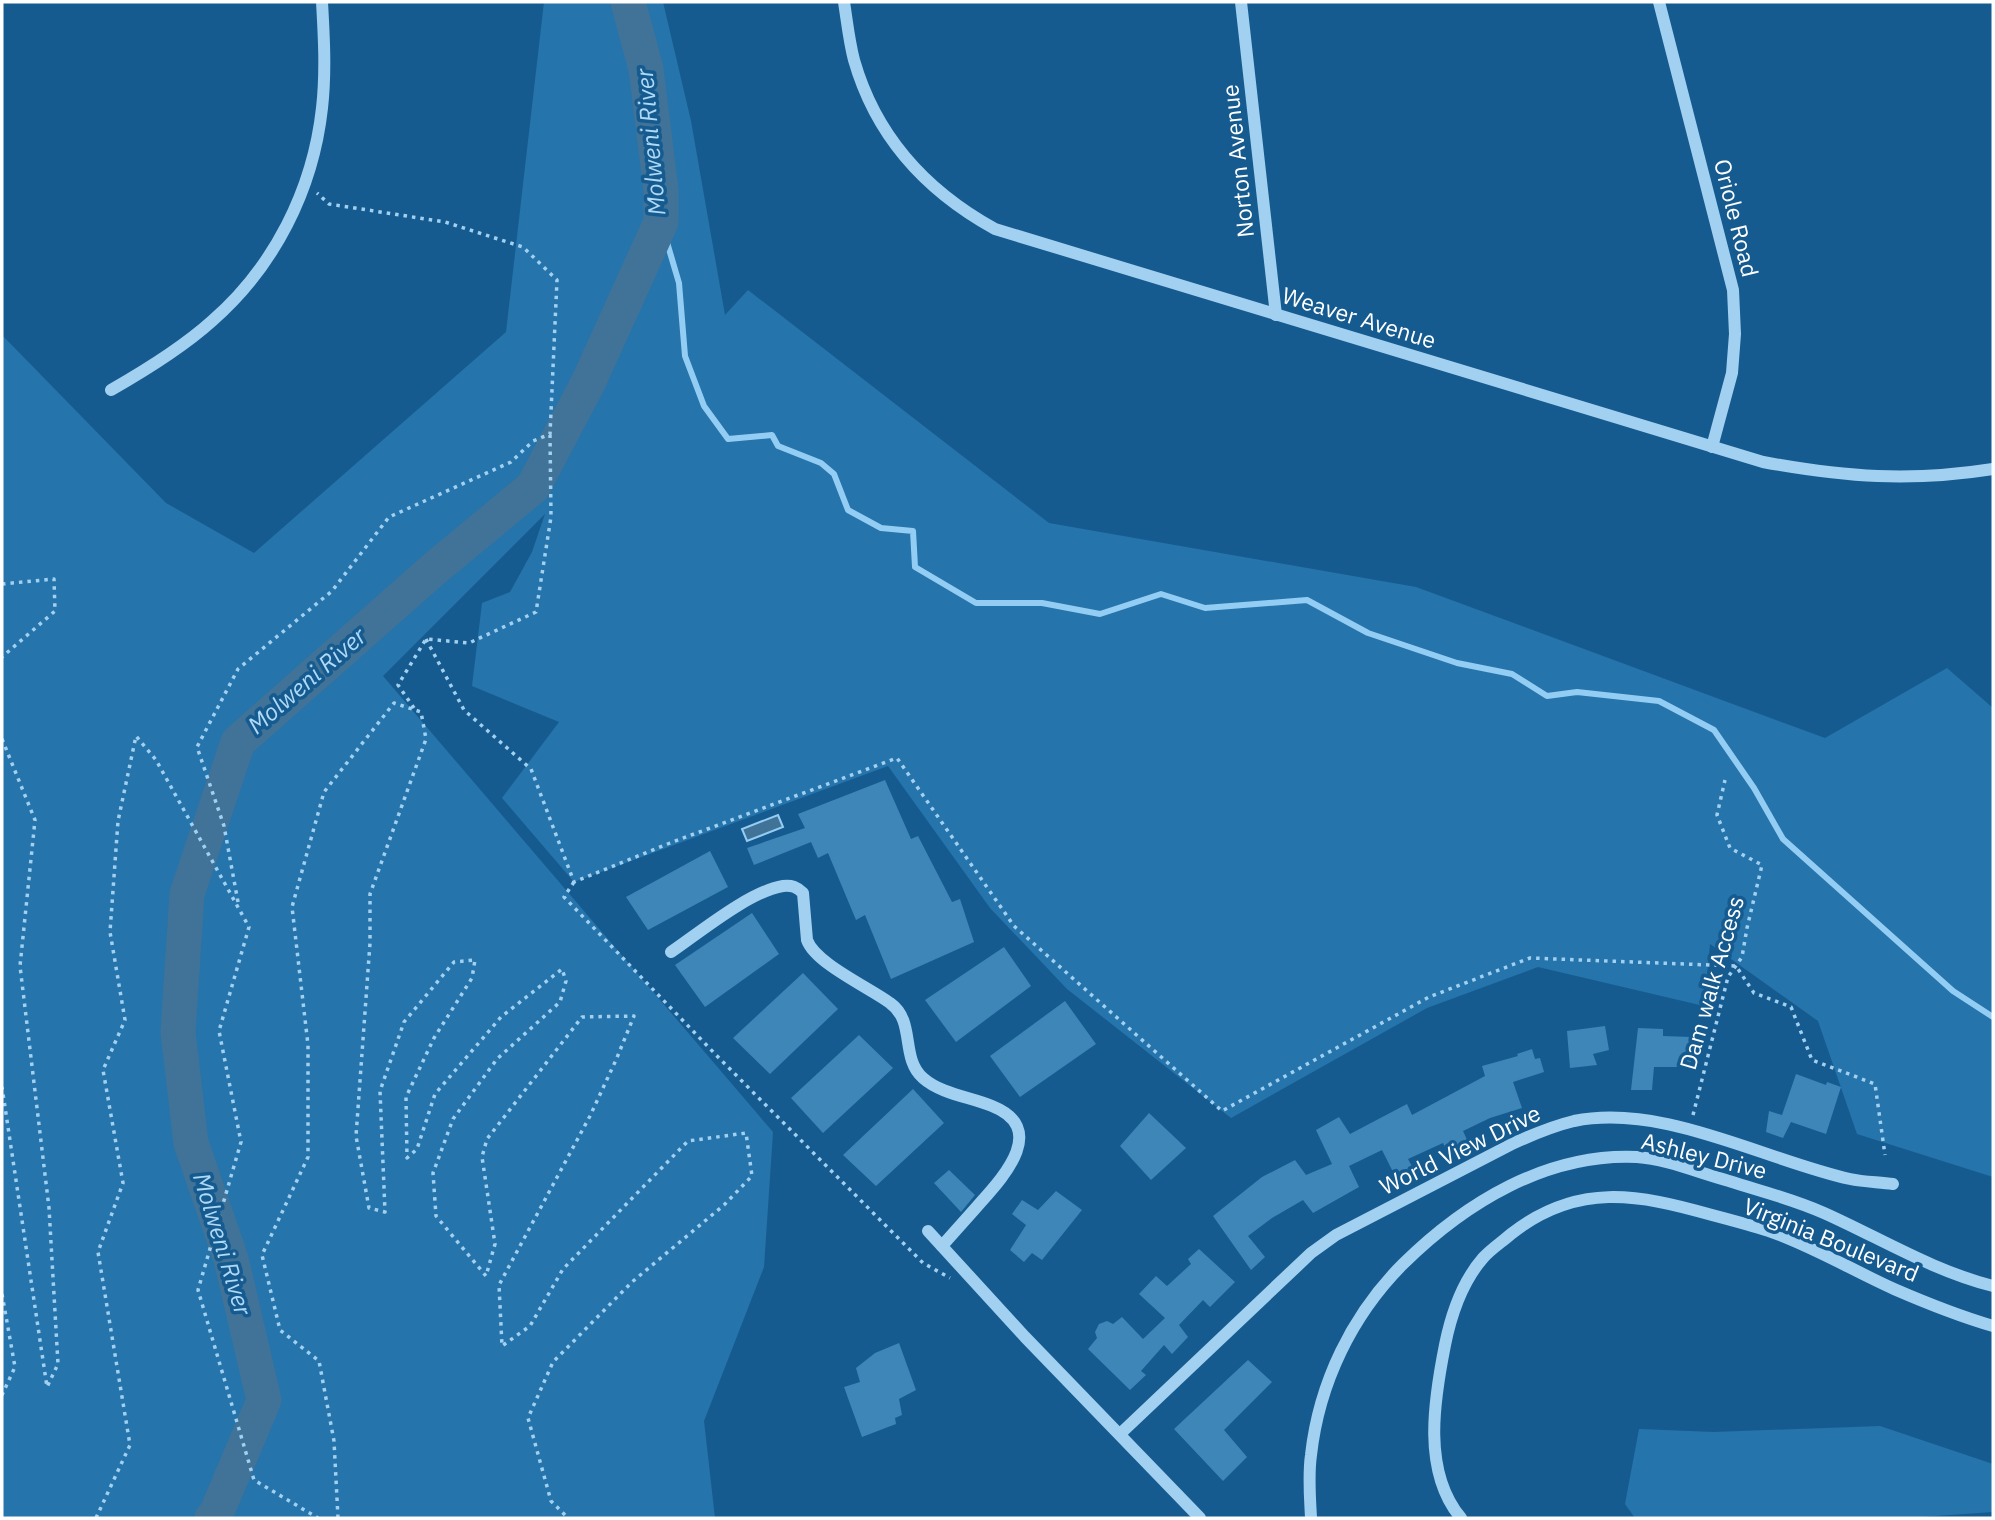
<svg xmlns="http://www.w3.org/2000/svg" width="1995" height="1520" font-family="'IBM Plex Sans',sans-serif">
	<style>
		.green { fill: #2574ac }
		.water { fill: #417398; stroke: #94cdf3; stroke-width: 2 }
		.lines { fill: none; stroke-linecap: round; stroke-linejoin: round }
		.stream { stroke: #94cdf3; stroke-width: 6 }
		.river { stroke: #417398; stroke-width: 35 }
		.building { fill: #3e85b8 }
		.path { stroke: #a2d0f0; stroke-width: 3.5; stroke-dasharray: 3.5 5; stroke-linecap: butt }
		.minor { stroke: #a2d0f0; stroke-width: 12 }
		.labels { text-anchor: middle; stroke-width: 7; stroke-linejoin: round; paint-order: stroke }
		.street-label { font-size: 23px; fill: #fff; stroke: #165b90 }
		.water-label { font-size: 24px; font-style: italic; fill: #aed9f7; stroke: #165b90 }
	</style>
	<rect width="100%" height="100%" fill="#165b90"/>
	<!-- green -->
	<g class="green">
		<polygon points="544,2 663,2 691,121 725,315 748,290 1049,523 1416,587 1825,738 1947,668 1993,708 1993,1177 1857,1134 1818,1021 1710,944 1704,1006 1538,967 1427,1008 1231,1118 1067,989 990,908 888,766 574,882 502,798 559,722 472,686 482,603 510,592 532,552 545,514 383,676 773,1132 764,1267 704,1421 715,1518 2,1518 2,335 166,503 254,553 506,332"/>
		<polygon points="1880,1426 1993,1464 1993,1512 1907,1518 1635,1518 1625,1504 1639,1429 1714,1432"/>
	</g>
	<!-- water -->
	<polygon class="water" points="778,815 783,827 747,841 742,829"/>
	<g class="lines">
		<!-- stream -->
		<polyline class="stream" points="661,222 679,283 685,356 704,406 728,439 772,435 778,446 821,463 834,474 848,510 881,528 913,531 915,567 976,603 1042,603 1100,614 1161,594 1205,608 1307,600 1368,633 1457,663 1512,674 1547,696 1577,692 1659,701 1714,730 1754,788 1783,839 1953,991 1993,1017"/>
		<!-- river -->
		<polyline class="river" points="212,1518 216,1514 264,1400 231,1259 191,1143 178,1032 187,894 238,742 434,569 533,487 588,383 661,222 661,190 646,69 628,2"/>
	</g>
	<!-- building -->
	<g class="building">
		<polygon points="885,780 911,839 918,836 952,902 960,899 974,942 891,979 865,915 856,920 828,853 818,858 811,842 754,865 747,848 805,828 798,814"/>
		<polygon points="710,851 728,887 648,930 626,897"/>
		<polygon points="752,913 779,954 705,1007 675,965"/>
		<polygon points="1004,947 1031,986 956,1042 925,1000"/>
		<polygon points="803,973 838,1009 770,1074 733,1038"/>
		<polygon points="1065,1001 1096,1044 1020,1097 990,1056"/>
		<polygon points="1605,1026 1609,1050 1593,1054 1597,1065 1570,1068 1567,1031"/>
		<polygon points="1638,1028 1663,1029 1663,1036 1691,1037 1691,1067 1654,1067 1652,1090 1631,1090"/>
		<polygon points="859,1035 893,1068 823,1133 791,1098"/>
		<polygon points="1532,1049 1535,1059 1540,1058 1544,1072 1513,1082 1522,1108 1490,1118 1463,1131 1469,1144 1449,1156 1443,1143 1408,1159 1417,1176 1399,1184 1382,1150 1349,1166 1359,1187 1313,1213 1303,1200 1272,1218 1248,1236 1265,1257 1251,1270 1213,1216 1262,1177 1295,1160 1306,1175 1332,1164 1316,1130 1339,1117 1350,1134 1407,1104 1412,1115 1485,1076 1482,1066 1518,1056 1517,1054"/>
		<polygon points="1796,1074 1826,1085 1827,1082 1841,1087 1826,1134 1791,1122 1783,1138 1766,1132 1769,1111 1782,1115"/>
		<polygon points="913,1089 944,1123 876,1186 843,1155"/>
		<polygon points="1149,1113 1186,1148 1151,1180 1120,1146"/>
		<polygon points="949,1170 975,1195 961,1212 934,1183"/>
		<polygon points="1056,1191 1082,1210 1042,1260 1032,1253 1024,1262 1010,1250 1026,1225 1012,1214 1022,1200 1038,1210"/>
		<polygon points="1199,1249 1235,1282 1210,1307 1203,1300 1179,1325 1188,1337 1172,1354 1164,1345 1141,1371 1146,1375 1130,1390 1088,1349 1097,1338 1095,1332 1099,1324 1107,1321 1113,1324 1122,1317 1143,1339 1165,1318 1139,1294 1156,1276 1167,1286 1191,1264 1188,1259"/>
		<polygon points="899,1343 916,1390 899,1399 902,1415 895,1418 896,1424 862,1437 844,1387 860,1382 856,1368 875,1353"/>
		<polygon points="1248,1360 1272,1382 1224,1430 1247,1457 1223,1481 1174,1429"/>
	</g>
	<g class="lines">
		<!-- path -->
		<g class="path">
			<polyline points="2,584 54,579 55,611 2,657"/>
			<polyline points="426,639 464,710 531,769 574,882 670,843 897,758 1014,926 1222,1111 1429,997 1530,958 1736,966 1754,993 1791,1007 1812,1060 1875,1084 1885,1155"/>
			<polyline points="414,708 398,685 426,639 469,643 536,612 551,517 550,435"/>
			<polyline points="2,739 35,820 20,966 49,1208 58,1364 47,1387 2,1087"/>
			<polyline points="574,882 564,897 719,1058 923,1263 950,1278"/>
			<polyline points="238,902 224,826 197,747 238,669 332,591 389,517 511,462 533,441 550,434 557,280 523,247 445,222 329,204 317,193"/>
			<polyline points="1693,1115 1728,977 1742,957 1747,928 1762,865 1730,848 1717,815 1725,780"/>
			<polyline points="2,1294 15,1367 2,1395"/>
			<polyline points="96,1518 130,1445 98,1252 123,1183 103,1070 125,1020 110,932 118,821 136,736 156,760 249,927 219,1031 241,1142 198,1290 254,1480 318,1518"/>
			<polyline points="338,1518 334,1441 319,1361 280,1330 262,1255 308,1157 308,1045 292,907 324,792 394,703 421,712 426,739 370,894 370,943 356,1136 369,1208 385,1212 380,1091 404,1022 454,962 475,960 472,978 434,1038 406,1097 407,1158 417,1149 435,1094 501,1017 562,969 566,981 560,1002 497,1059 453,1119 433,1173 436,1216 486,1276 495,1244 482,1157 487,1139 582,1017 634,1016 616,1060 590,1116 499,1285 502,1346 530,1326 563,1269 688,1141 746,1133 752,1176 724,1205 632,1282 553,1362 528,1418 551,1501 568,1518"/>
		</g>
		<!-- minor -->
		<g class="minor">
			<path d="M 844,2 C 847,21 849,41 854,60 C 876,137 926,191 995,229 L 1763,462 C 1845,477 1910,482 1993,469"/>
			<polyline points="1241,2 1276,315"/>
			<polyline points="1659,2 1733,290 1735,334 1732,373 1712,447"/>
			<path d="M 111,390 C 146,370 182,348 212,321 C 274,267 313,190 322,108 C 326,73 324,37 322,2"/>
			<path d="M 671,952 C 699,933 750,891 783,886 C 792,885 797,887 803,893 L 807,940 C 815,963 868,987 890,1003 C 916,1021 900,1058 923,1078 C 941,1094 970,1097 992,1106 C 1047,1128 1006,1174 981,1202 C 968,1217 955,1231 942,1246"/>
			<polyline points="928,1231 1025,1337 1200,1518"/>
			<path d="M 1120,1434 L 1311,1253 L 1336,1235 L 1514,1143 C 1534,1134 1553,1126 1574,1121 C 1664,1103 1764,1160 1850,1179 C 1864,1182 1879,1182 1893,1184"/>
			<path d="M 1311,1518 C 1310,1497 1308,1476 1311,1455 C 1319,1383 1352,1315 1403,1264 C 1465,1203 1546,1153 1637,1157 C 1667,1159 1699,1173 1729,1181 C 1760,1191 1793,1199 1824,1213 C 1880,1238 1933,1271 1993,1286"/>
			<path d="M 1461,1518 C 1422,1472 1434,1400 1445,1345 C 1451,1315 1463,1281 1483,1258 C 1491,1249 1502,1242 1511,1234 C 1577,1182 1638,1194 1712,1215 C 1731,1220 1750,1225 1769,1231 C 1812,1246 1852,1270 1894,1289 C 1924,1302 1962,1317 1993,1326"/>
		</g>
	</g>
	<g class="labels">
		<!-- street labels -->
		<g class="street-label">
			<text transform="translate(1238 161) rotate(-96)" y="8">Norton Avenue</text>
			<text transform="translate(1736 218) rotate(76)" y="8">Oriole Road</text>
			<text transform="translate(1359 318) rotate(17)" y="8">Weaver Avenue</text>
			<text transform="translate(1712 983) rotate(-74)" y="8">Dam walk Access</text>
			<text transform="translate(1460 1150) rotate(-26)" y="8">World View Drive</text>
			<text transform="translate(1704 1156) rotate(14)" y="8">Ashley Drive</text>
			<text transform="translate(1831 1240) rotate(22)" y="8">Virginia Boulevard</text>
		</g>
		<!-- water labels -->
		<g class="water-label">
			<text transform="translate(651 142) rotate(-95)" y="8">Molweni River</text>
			<text transform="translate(307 681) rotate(-41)" y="8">Molweni River</text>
			<text transform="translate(222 1244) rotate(73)" y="8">Molweni River</text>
		</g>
	</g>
	<!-- border -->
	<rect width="1995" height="1520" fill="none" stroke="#ffffff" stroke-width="7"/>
</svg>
